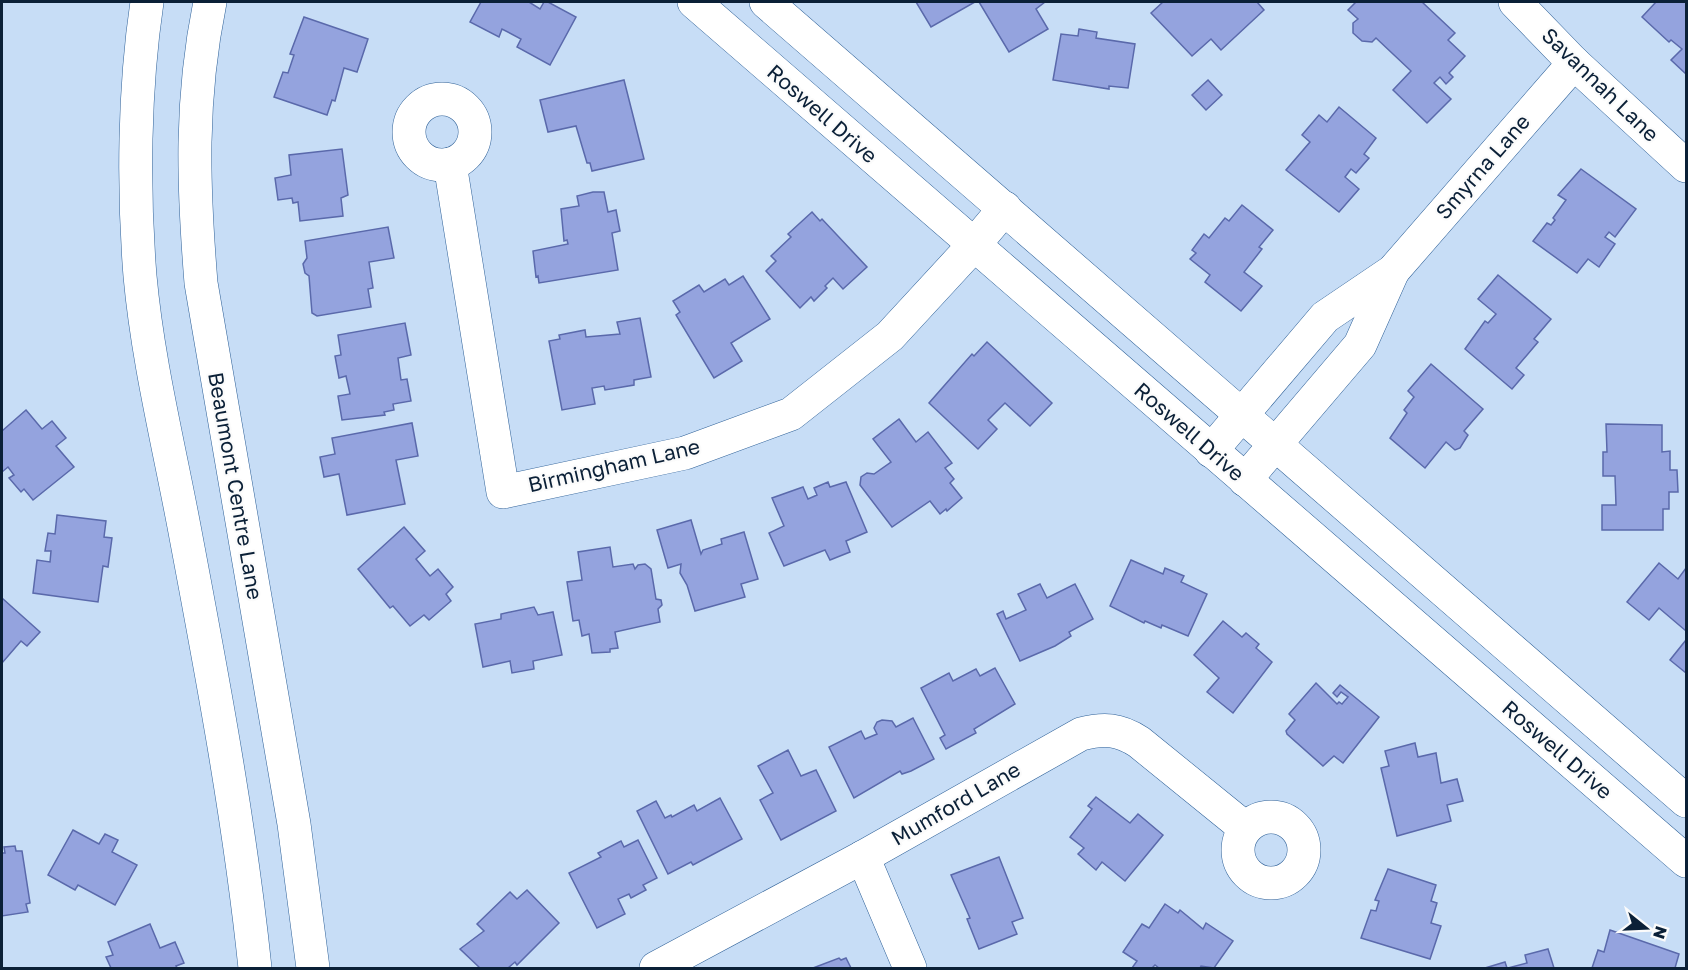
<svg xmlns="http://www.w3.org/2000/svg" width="1688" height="970" font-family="'Golos Text',sans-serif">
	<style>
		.building { fill: #94a3de; stroke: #5a69ab; stroke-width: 1.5 }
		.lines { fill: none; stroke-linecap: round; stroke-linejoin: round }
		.minor-casing { stroke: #2f6198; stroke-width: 34 }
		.tertiary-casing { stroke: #2f6198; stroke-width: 34 }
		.minor { stroke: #fff; stroke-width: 33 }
		.tertiary { stroke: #fff; stroke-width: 33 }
		.labels { text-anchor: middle; stroke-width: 4.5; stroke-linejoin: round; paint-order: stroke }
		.street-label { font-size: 21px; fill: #0b2037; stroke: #fbfbfb }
	</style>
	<rect width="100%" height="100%" fill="#c7ddf6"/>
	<!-- building -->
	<g class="building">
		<polygon points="481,2 529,2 540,9 544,2 548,2 576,17 550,65 517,47 521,39 502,29 499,37 470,22"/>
		<polygon points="916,2 975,2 931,27"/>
		<polygon points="979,2 1045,2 1036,9 1048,29 1009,52"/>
		<polygon points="1163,2 1257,2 1264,10 1221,50 1211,39 1192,56 1151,13"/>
		<polygon points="1356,2 1422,2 1455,33 1448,40 1465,56 1449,73 1453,77 1446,84 1440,77 1434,83 1451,99 1427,123 1393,90 1411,71 1376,38 1372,42 1362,41 1353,33 1353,23 1358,19 1348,10"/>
		<polygon points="1656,2 1686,2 1686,74 1671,60 1682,49 1671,40 1669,42 1642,17"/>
		<polygon points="304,17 368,39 357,72 344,68 335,101 332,100 327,115 274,97 283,72 288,73 294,55 290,54"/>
		<polygon points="1079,29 1097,32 1096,38 1135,44 1128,88 1109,86 1109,89 1053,80 1061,34 1078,36"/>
		<polygon points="624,80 644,159 592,171 590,163 587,163 576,126 548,132 540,100"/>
		<polygon points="1208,80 1222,95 1206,110 1192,95"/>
		<polygon points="1339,107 1376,138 1364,154 1369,158 1356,173 1351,169 1345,177 1359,189 1339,212 1286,170 1310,142 1302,135 1319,115 1327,122"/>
		<polygon points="342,149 348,195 341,198 343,216 300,221 298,202 293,203 292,198 278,200 275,178 291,175 289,155"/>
		<polygon points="1581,169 1636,209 1615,237 1609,232 1605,237 1615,244 1599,267 1588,259 1577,273 1533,241 1547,223 1551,225 1555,220 1553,218 1566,200 1558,195"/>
		<polygon points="593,192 604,192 608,212 616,210 620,231 612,233 618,270 539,283 538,276 536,277 533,251 568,244 567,240 564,241 561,209 579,206 577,196"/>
		<polygon points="1242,205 1273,230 1259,247 1262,249 1244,272 1262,286 1241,311 1205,282 1210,275 1190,259 1196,253 1192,250 1204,234 1209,238 1225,218 1229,221"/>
		<polygon points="812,212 820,221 822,219 867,267 843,289 833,278 825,286 827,288 814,301 811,297 800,308 766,271 776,261 771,256 791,237 788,234"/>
		<polygon points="388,227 394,258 369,262 373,288 368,289 371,307 317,316 312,313 309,276 305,273 303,264 307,258 305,241"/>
		<polygon points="1498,275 1551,319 1534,339 1538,342 1516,368 1524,375 1512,389 1465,349 1485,321 1488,323 1496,314 1478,299"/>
		<polygon points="743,276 770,319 731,343 742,361 714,378 676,315 680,312 673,301 699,285 704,292 725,279 729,285"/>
		<polygon points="640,318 651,377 634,380 634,385 605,390 604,386 592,388 595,404 562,410 549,341 560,339 559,335 585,330 586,337 620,334 617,322"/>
		<polygon points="405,323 411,355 398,358 401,380 407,379 411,401 393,404 394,410 384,412 385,415 342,420 338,396 350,394 346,376 339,378 335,356 341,355 338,335"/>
		<polygon points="987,342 1052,403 1030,426 1005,403 988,420 997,429 978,449 929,403 972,354 974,356"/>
		<polygon points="1431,364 1483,409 1464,431 1468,435 1460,448 1455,450 1446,442 1425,468 1390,438 1407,413 1404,410 1414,397 1408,391"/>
		<polygon points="26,410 42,429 52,421 66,438 56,446 74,467 33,500 24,489 21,492 9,478 14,475 8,467 2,472 2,431"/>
		<polygon points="899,419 916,442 928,432 952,463 945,468 954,479 950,483 962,498 947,511 946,509 940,514 930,501 892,527 860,485 861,477 867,473 874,474 891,462 873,439"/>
		<polygon points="412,423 418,456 396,460 405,504 347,515 339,474 324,477 320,457 335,454 332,438"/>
		<polygon points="1606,424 1662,425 1662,452 1670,451 1670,470 1677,470 1678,492 1669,492 1669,509 1663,509 1663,530 1602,530 1602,505 1616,505 1615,476 1603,476 1603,452 1607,452"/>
		<polygon points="828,482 830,487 846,482 867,532 846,541 850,552 830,560 825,550 784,566 769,533 784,526 772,498 803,487 808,499 817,495 814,488"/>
		<polygon points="57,515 106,521 104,537 112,538 108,567 103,566 98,602 33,593 37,560 50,562 51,551 45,551 48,533 55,534"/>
		<polygon points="691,520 701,554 703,550 722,544 721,539 744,532 758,579 741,584 745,597 695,611 687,585 680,573 681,564 668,568 657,530"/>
		<polygon points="404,527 425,551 416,559 430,576 438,569 453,587 446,594 451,601 429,620 424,615 410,626 393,606 390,608 358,569"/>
		<polygon points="610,547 613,567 633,564 635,569 638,565 645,564 651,569 656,599 661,600 662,605 658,609 660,622 615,632 618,648 610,649 610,652 592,653 589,634 582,636 579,620 573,621 567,582 582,580 578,552"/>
		<polygon points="1131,560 1163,574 1165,568 1184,576 1181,582 1207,594 1188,636 1162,625 1161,628 1145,621 1144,623 1110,606"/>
		<polygon points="1659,563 1678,579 1686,568 1686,631 1659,608 1649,620 1627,602"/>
		<polygon points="1040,584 1047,598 1075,584 1093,619 1069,632 1071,636 1055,646 1020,661 997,614 1003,611 1006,619 1026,610 1018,594"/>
		<polygon points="2,598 40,632 27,646 21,641 2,663"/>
		<polygon points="534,607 538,615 553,612 562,655 533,661 534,669 512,673 510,661 483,667 475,624 501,619 501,614"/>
		<polygon points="1223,621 1242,637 1246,633 1259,644 1256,648 1272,662 1233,713 1207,692 1219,678 1194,655"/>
		<polygon points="1686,640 1686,673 1670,660"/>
		<polygon points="995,668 1015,704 974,729 976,733 946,749 940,738 945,735 921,688 949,673 953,681 976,669 980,676"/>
		<polygon points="1316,683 1337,704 1339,702 1342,704 1348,697 1341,692 1337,697 1333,693 1340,685 1379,717 1343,763 1334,756 1323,766 1287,734 1286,731 1295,720 1289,714"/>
		<polygon points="913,718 934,759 911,771 902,774 900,771 854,798 829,747 861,731 865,739 877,734 874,728 877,722 882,720 892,721 896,727"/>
		<polygon points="1415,743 1418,757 1436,753 1441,783 1457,779 1463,801 1447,805 1451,821 1397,836 1381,768 1389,766 1385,751"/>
		<polygon points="788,750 801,776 816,770 836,811 781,840 760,800 773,793 758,766"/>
		<polygon points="1096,797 1130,823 1138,814 1163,835 1125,881 1102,862 1096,870 1078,854 1084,848 1070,837 1092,809 1088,806"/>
		<polygon points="720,798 742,839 693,865 691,862 668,874 637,811 656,801 665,818 671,815 672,817 694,805 697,811"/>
		<polygon points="73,830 99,844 105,834 118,840 112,852 137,865 115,905 78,885 75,890 48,875"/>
		<polygon points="638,840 657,878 643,885 646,890 631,898 629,894 618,899 625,914 597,928 569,873 601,857 598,853 621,841 624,847"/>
		<polygon points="15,846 16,851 22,851 30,903 26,904 28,912 2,916 2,853 5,853 4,847"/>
		<polygon points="999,857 1023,918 1012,922 1017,934 979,949 967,919 970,918 951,875"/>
		<polygon points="1388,869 1436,885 1431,901 1437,903 1431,923 1441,926 1430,959 1361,938 1371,910 1376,911 1379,901 1375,900"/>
		<polygon points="527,890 559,923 517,965 515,962 508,968 480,968 460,949 484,931 477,924 510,892 517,899"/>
		<polygon points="1165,904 1178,913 1180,910 1203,929 1206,923 1233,941 1214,968 1201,966 1200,968 1159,968 1155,965 1152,968 1132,968 1137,961 1123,952 1142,924 1149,928"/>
		<polygon points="150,924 160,948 175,942 184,963 176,966 177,968 111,968 106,957 113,955 108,942"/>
		<polygon points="1610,930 1679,954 1675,968 1592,968 1598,950 1604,952"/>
		<polygon points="1548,949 1554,968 1508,968 1527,963 1525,955"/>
		<polygon points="839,958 841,960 846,958 851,968 813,968"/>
		<polygon points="1505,962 1507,968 1485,968"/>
	</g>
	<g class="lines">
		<!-- minor casing -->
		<g class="minor-casing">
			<g id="minor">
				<polyline points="694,2 1686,861"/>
				<polyline points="766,2 1686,801"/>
				<polyline points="1515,2 1574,63 1686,166"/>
				<circle cx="442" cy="132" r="33"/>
				<polyline points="450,164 503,492 685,453 791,414 890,336 973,246 1005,208"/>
				<polyline points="1211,451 1325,317 1393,271 1574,63"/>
				<polyline points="1245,480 1360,345 1393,271"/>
				<circle cx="1271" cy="850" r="33"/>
				<polyline points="863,857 910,968"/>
				<path d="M 656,968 L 863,857 L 1081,734 C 1104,728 1119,729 1139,742 L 1245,828"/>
			</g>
		</g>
		<!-- tertiary casing -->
		<g class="tertiary-casing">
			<g id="tertiary">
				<path d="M 147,2 C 134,89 133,188 140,276 C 148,364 170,450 186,537 C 213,680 240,824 255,968"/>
				<path d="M 210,2 C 190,100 193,184 201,283 L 294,824 L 313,968"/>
			</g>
		</g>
		<!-- minor -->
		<use href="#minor" class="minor"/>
		<!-- tertiary -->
		<use href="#tertiary" class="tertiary"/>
	</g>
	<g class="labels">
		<!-- street labels -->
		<g class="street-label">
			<text transform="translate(1600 85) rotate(44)" y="7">Savannah Lane</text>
			<text transform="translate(822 114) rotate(41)" y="7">Roswell Drive</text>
			<text transform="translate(1483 167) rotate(-49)" y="7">Smyrna Lane</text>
			<text transform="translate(1189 432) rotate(41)" y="7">Roswell Drive</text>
			<text transform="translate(614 466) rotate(-13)" y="7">Birmingham Lane</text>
			<text transform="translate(235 486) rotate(80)" y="7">Beaumont Centre Lane</text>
			<text transform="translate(1557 750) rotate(41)" y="7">Roswell Drive</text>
			<text transform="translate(956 804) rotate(-30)" y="7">Mumford Lane</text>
		</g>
	</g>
	<!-- border -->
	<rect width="1688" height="970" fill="none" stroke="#0b2037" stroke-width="6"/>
	<!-- north arrow -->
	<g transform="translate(1646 928) rotate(108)" stroke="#fbfbfb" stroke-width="4.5" paint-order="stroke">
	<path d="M0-4.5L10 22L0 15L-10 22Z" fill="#0b2037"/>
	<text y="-9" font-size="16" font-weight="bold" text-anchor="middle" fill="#0b2037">N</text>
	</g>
</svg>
